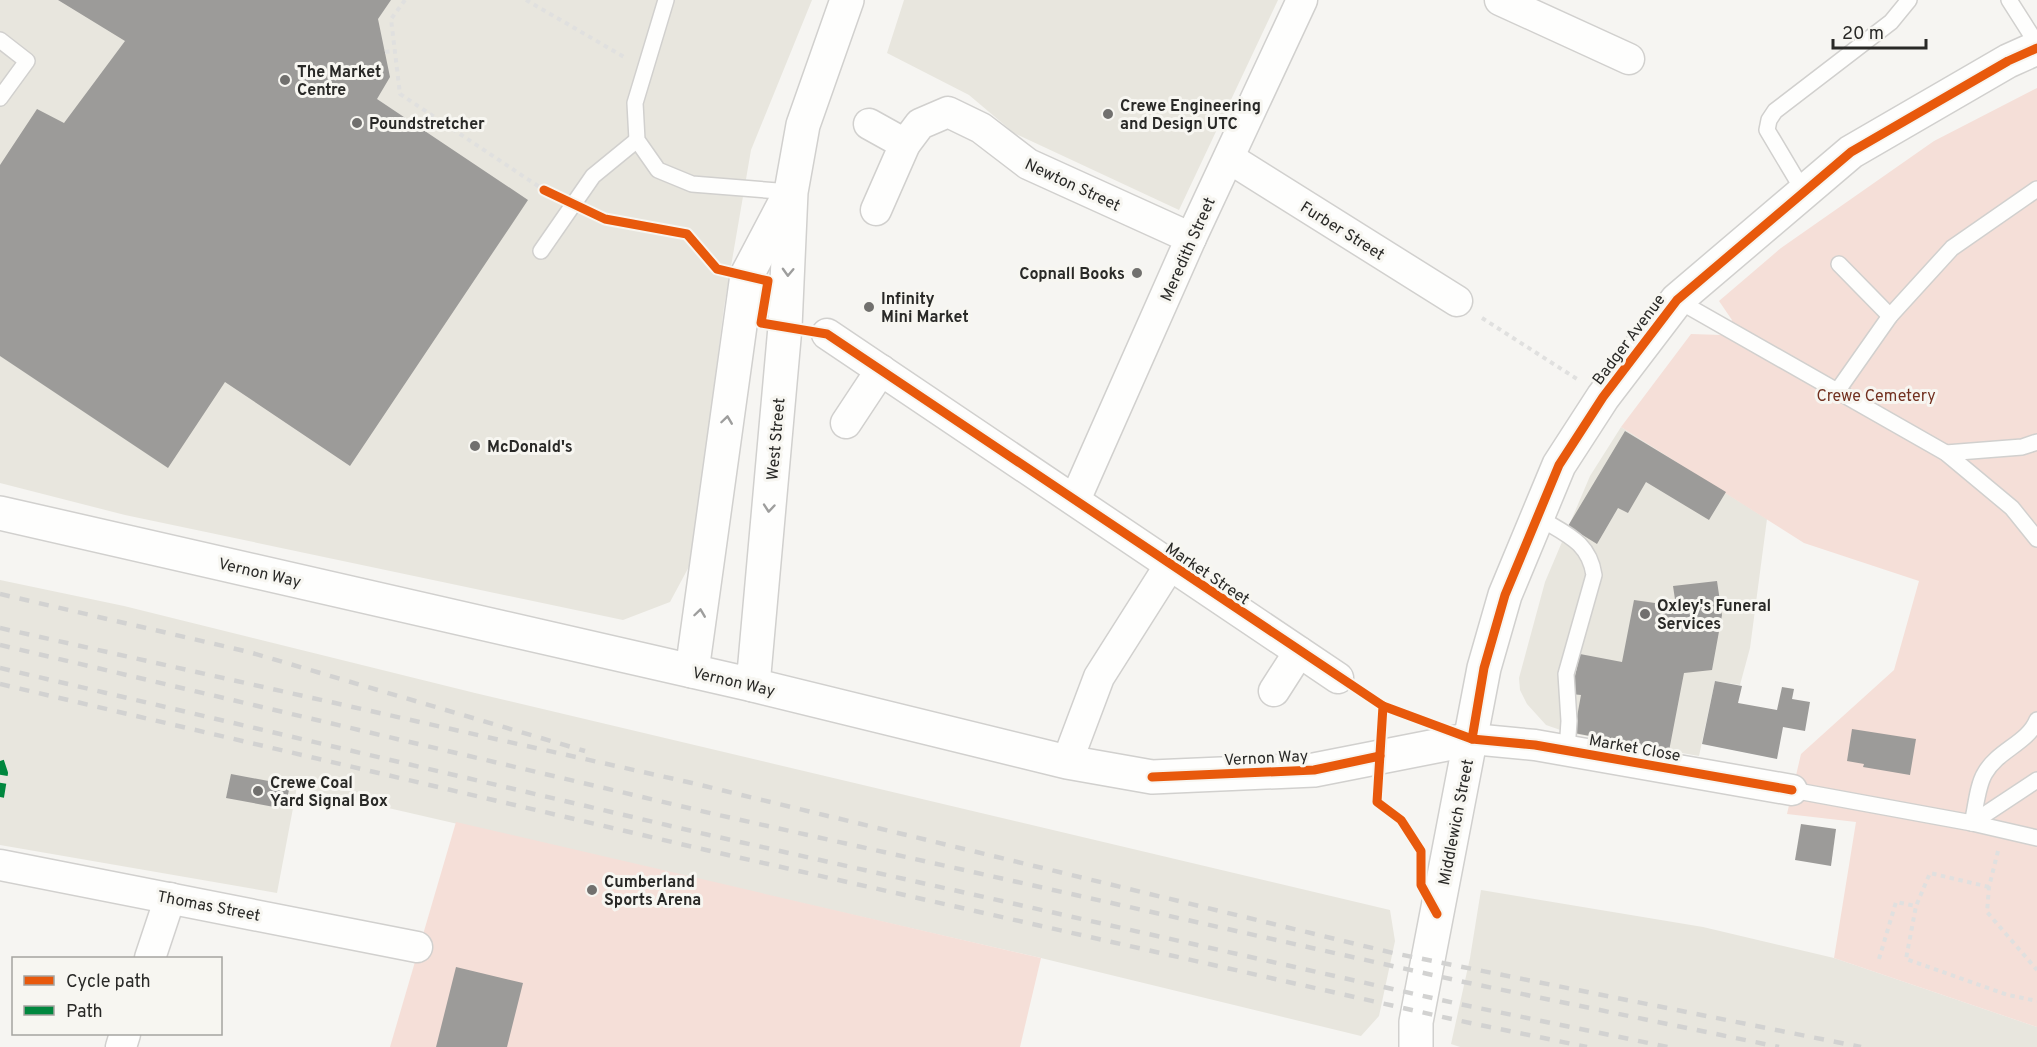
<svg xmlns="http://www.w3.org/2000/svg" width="2037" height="1047" font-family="Overpass,sans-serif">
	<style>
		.built { fill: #e8e6de }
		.green { fill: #f5dfd8 }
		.building { fill: #9c9b99 }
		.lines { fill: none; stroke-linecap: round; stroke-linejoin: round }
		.lane-casing { stroke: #d1d0ce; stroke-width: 18 }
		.street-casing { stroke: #d1d0ce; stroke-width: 33 }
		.secondary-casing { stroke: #d1d0ce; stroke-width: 36 }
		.primary-casing { stroke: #d1d0ce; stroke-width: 36 }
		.path { stroke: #e0e0df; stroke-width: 4; stroke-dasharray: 4.5 4.5; stroke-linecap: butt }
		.lane { stroke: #fefefd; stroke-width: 15 }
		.street { stroke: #fefefd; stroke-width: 30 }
		.secondary { stroke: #fefefd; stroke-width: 33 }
		.primary { stroke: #fefefd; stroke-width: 33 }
		.rail { stroke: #d2d2d1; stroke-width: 4.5; stroke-dasharray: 10 10; stroke-linecap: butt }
		.quiet { stroke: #00873e; stroke-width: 8; stroke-dasharray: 15 8; stroke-linecap: butt }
		.cycleway-casing { stroke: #f7f6f1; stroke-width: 13 }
		.cycleway { stroke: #e8590c; stroke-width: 9 }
		.oneway { stroke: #9e9e9d }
		.poi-dot { fill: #71706e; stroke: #f7f6f1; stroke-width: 2 }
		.labels { text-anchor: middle; stroke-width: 6; stroke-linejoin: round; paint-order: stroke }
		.poi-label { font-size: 16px; font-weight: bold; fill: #292927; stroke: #f7f6f1; text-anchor: start }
		.street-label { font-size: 16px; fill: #292927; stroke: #f7f6f1 }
		.park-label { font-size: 16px; fill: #72301f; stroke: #f7f6f1 }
	</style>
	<rect width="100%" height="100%" fill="#f6f5f2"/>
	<!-- built -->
	<g class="built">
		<polygon points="0,0 812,0 751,150 724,307 692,561 670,602 623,620 125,515 0,483"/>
		<polygon points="904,0 1278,0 1179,210 1014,133 969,95 887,53"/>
		<polygon points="1621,427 1767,519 1750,648 1740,685 1715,681 1699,756 1569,733 1546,725 1527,704 1520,690 1519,678 1545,582 1590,476"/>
		<polygon points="0,580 124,606 475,693 1390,910 1395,941 1379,1016 1361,1036 1041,958 297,787 277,893 0,845"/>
		<polygon points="1481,890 1703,927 1834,958 2037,1027 2037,1047 1460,1047 1451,1044 1470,958"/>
	</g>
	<!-- green -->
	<g class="green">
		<polygon points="2037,88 2037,1027 1834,958 1856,822 1787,814 1801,754 1894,670 1919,581 1804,543 1621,427 1691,334 1722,335 1732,320 1719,301 1781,248 1934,141"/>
		<polygon points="456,822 1041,958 1020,1047 390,1047"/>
	</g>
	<!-- building -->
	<g class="building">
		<polygon points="58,0 391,0 378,19 390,77 377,99 528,200 350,466 225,382 168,468 0,356 0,165 37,109 64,123 125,41"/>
		<polygon points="1625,431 1726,492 1709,520 1646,482 1628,513 1618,508 1597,544 1568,526"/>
		<polygon points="1717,581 1722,615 1712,670 1684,673 1669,751 1574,733 1581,695 1571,694 1580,654 1622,662 1634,600 1676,606 1673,586"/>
		<polygon points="1715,681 1742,686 1738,703 1777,710 1782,687 1794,689 1792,699 1810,702 1805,731 1783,727 1777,759 1702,744"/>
		<polygon points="1852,729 1916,739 1910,775 1863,767 1864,764 1847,761"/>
		<polygon points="231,774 290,785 285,809 226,798"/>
		<polygon points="1801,824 1836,829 1831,866 1795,860"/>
		<polygon points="456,967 523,983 507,1047 436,1047"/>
	</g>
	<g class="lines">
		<!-- lane casing -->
		<g class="lane-casing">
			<g id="lane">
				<polyline points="666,0 635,103 637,140 658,170 692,184 791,192"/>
				<polyline points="2009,0 2037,44"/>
				<polyline points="0,40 27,61 0,98"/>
				<polyline points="1804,192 1767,130 1769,120 1775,111 1891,22 1909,0"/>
				<polyline points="541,251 593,176 637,140"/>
				<polyline points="1839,264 1890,316"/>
				<polyline points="1677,300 1946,453 2012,508 2037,539"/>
				<polyline points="1838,390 1890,316 1952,248 2037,189"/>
				<polyline points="1946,453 2022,447 2037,442"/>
				<path d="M 1538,517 C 1565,534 1589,541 1594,575 L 1566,674 L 1569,721 L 1567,751"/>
				<polyline points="1792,790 1972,823 2037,838"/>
				<path d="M 1972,823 C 1976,808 1977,786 1985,773 C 1998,750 2028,743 2037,720"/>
				<polyline points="1972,823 2037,780"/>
			</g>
		</g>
		<!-- street casing -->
		<g class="street-casing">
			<g id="street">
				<polyline points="1500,0 1629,59"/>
				<polyline points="869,124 905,144"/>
				<polyline points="1229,158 1457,301"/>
				<polyline points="876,210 905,144 920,124 948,112 981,128 1028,164 1191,238"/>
				<polyline points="827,334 1338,678"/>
				<polyline points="846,423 881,370"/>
				<polyline points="1075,500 1191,238 1302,0"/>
				<polyline points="1274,691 1299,652"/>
				<polyline points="1472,739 1535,745 1792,790"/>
				<polyline points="1067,762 1099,677 1170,565"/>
				<polyline points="0,865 417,947"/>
				<polyline points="150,958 170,898"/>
				<polyline points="121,1047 125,1034"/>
			</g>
		</g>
		<!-- secondary casing -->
		<g class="secondary-casing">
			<g id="secondary">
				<polyline points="753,685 1067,762 1152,777 1314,770 1472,739"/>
				<polyline points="1416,1047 1416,1022 1484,668 1505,595 1559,465 1603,397 1677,300 1851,152 2008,61 2037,48"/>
			</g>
		</g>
		<!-- primary casing -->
		<g class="primary-casing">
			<g id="primary">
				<polyline points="0,513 753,685 785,327 791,192 803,125 847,0"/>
				<polyline points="692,671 747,275 787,199"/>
			</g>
		</g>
		<!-- path -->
		<g class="path">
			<polyline points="405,0 391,19 400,94 544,190"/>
			<polyline points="526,0 626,58"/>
			<polyline points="385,52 395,51"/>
			<polyline points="1482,318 1577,379"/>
			<polyline points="1998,851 1989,887 1987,912 2037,970"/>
			<polyline points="1989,887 1930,873 1916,906 1906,959 2008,995 2037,1001"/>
			<polyline points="1879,959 1896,902 1916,906"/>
		</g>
		<!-- lane -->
		<use href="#lane" class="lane"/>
		<!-- street -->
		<use href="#street" class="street"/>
		<!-- secondary -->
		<use href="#secondary" class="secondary"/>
		<!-- primary -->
		<use href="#primary" class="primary"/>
		<!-- rail -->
		<g class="rail">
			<polyline points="0,594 249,652 585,751"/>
			<polyline points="0,628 692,783 1393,953 1861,1047"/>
			<polyline points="0,645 714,814 1464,982 1779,1047"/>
			<polyline points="0,668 709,835 1459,1004 1668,1047"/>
			<polyline points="0,684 706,850 1456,1020 1587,1047"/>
		</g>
		<!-- quiet -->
		<polyline class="quiet" points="0,761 4,773 0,797"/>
		<!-- cycleway casing -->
		<g class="cycleway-casing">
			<g id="cycleway">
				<polyline points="544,190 605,219 687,234 717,269 768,281 761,323 827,334 1383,706 1377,802 1401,820 1421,851 1421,885 1437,914"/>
				<polyline points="1383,706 1472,739 1535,745 1792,790"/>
				<polyline points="1472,739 1484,668 1505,595 1559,465 1603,397 1677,300 1851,152 2008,61 2037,48"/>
				<polyline points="1152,777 1314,770 1380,756"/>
			</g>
		</g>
		<!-- cycleway -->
		<use href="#cycleway" class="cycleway"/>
	</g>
	<!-- one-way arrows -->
	<defs><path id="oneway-chevron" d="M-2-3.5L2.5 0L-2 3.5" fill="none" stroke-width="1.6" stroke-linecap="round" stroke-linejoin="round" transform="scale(1.5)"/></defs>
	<g class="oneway">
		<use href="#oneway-chevron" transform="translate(788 272) rotate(92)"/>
		<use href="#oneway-chevron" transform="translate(727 420) rotate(-82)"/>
		<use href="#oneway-chevron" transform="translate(769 508) rotate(95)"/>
		<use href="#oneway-chevron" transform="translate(700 613) rotate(-82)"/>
	</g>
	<!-- markers -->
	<g class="poi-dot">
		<circle cx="285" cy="80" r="6"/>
		<circle cx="1108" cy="114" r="6"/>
		<circle cx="357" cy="123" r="6"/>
		<circle cx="1137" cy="273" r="6"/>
		<circle cx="869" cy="307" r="6"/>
		<circle cx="475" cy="446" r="6"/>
		<circle cx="1645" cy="614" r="6"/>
		<circle cx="258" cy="791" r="6"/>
		<circle cx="592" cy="890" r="6"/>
	</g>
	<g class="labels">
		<!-- poi labels -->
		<g class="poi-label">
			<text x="297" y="77">The Market<tspan x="297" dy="18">Centre</tspan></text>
			<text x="1120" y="111">Crewe Engineering<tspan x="1120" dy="18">and Design UTC</tspan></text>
			<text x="369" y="129">Poundstretcher</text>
			<text x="1125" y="279" text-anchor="end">Copnall Books</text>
			<text x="881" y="304">Infinity<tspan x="881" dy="18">Mini Market</tspan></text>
			<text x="487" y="452">McDonald's</text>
			<text x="1657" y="611">Oxley's Funeral<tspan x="1657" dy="18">Services</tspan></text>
			<text x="270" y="788">Crewe Coal<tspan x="270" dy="18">Yard Signal Box</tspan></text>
			<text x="604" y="887">Cumberland<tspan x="604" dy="18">Sports Arena</tspan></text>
		</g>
		<!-- street labels -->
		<g class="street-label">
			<text transform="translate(1073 184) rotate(25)" y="6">Newton Street</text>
			<text transform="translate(1343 230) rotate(32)" y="6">Furber Street</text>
			<text transform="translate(1187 249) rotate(-66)" y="6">Meredith Street</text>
			<text transform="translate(1628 339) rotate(-53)" y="6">Badger Avenue</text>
			<text transform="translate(775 439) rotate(-85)" y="6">West Street</text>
			<text transform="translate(260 572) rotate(13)" y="6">Vernon Way</text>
			<text transform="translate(1208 573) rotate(34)" y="6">Market Street</text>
			<text transform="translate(734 681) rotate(13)" y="6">Vernon Way</text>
			<text transform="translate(1635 747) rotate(10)" y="6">Market Close</text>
			<text transform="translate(1266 757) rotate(-3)" y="6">Vernon Way</text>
			<text transform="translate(1455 822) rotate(-79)" y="6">Middlewich Street</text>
			<text transform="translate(209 905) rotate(11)" y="6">Thomas Street</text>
		</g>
		<!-- park labels -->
		<g class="park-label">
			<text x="1876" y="401">Crewe Cemetery</text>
		</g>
	</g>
	<!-- legend -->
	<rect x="12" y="957" width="210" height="78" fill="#f7f6f1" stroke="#a5a4a0" stroke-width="1.5"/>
	<rect x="24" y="976" width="30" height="9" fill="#e8590c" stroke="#a5a4a0" stroke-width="1.5"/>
	<text x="66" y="987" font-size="18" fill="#292927">Cycle path</text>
	<rect x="24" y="1006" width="30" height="9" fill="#00873e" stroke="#a5a4a0" stroke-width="1.5"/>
	<text x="66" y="1017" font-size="18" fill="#292927">Path</text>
	<!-- scale -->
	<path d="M1833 39v9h93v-9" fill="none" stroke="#292927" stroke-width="3"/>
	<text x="1842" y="39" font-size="18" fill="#292927" stroke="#f7f6f1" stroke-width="4.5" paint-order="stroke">20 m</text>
</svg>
